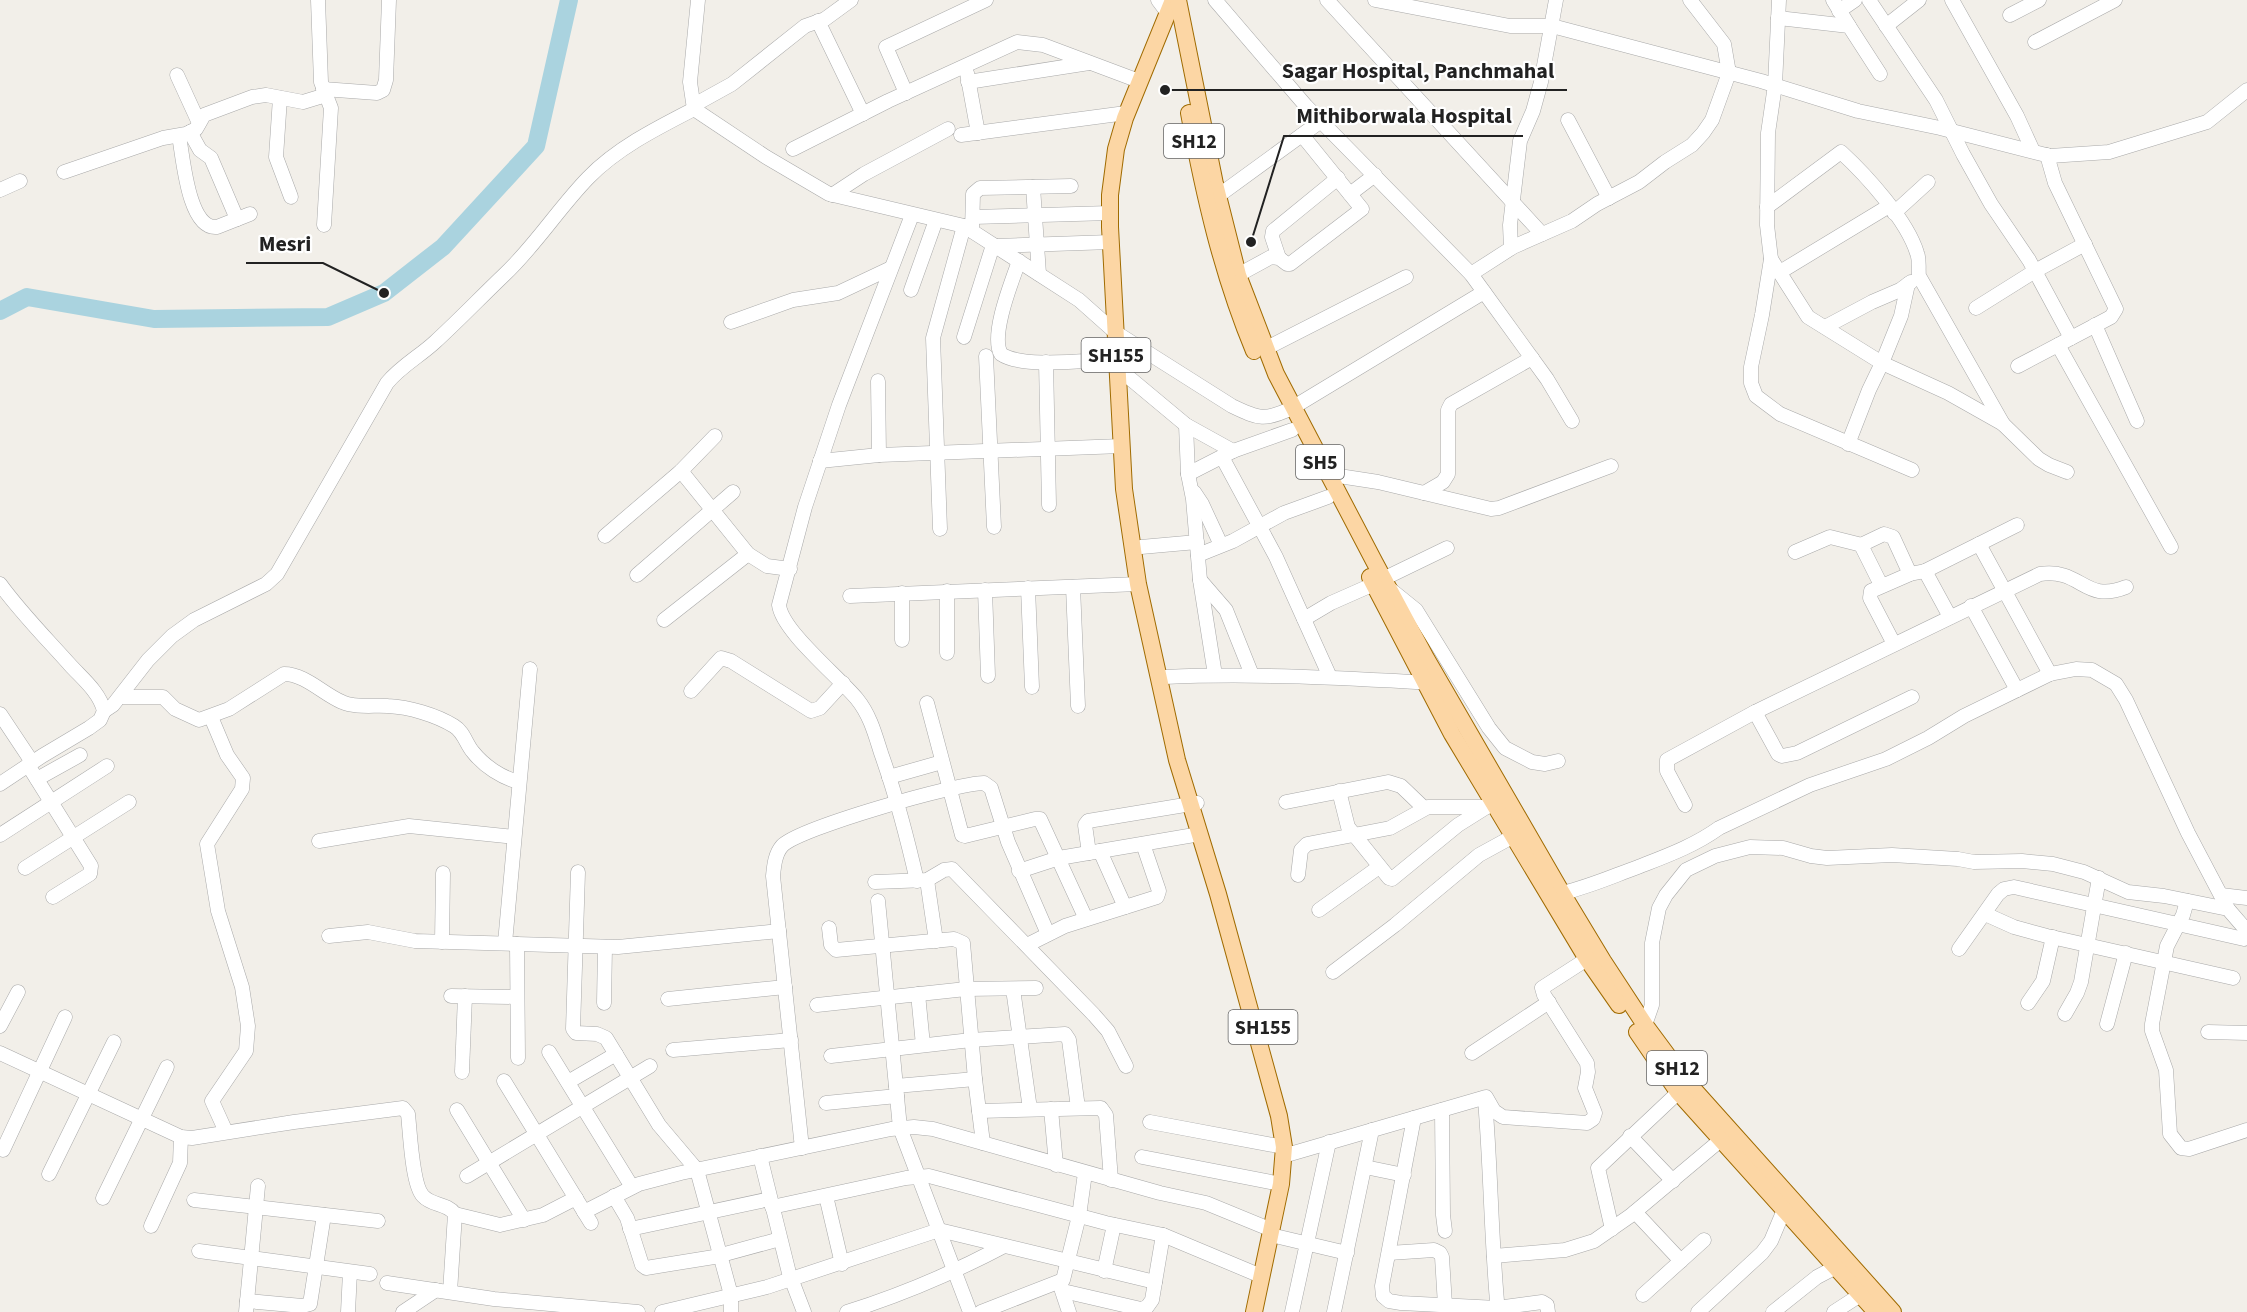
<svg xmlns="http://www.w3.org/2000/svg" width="2247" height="1312" font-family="'Source Sans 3',sans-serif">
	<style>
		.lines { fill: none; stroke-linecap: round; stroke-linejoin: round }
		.river { stroke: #aad3df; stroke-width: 18 }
		.minor-casing { stroke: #a9a9a9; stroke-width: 15 }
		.major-casing { stroke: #a06b00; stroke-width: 18 }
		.minor { stroke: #fff; stroke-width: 14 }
		.major { stroke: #fcd6a4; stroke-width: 16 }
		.labels { text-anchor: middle; stroke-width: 4.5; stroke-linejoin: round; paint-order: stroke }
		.shield { fill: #fff; stroke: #646464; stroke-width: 1.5 }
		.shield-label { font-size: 20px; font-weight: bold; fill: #222 }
		.leader { fill: none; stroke: #222; stroke-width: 2 }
		.callout-dot { fill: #222; stroke: #fff; stroke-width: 2 }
		.callout-label { font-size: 22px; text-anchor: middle; font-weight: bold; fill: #222; stroke: #fff; stroke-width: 4.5; stroke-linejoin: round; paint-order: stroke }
	</style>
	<rect width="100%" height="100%" fill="#f2efe9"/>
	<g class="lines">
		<!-- river -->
		<polyline class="river" points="0,311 27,297 154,319 328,317 384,293 443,247 536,146 569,0"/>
		<!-- minor casing -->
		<g class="minor-casing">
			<g id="minor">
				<polyline points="318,0 321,82 331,108 324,225"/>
				<path d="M 698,0 L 690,82 L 694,109 L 766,157 L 829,194 L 964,226 L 1079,300 L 1115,332 L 1232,406 C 1259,419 1265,421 1292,408 L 1484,292"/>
				<polyline points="1158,0 1167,12"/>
				<polyline points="1215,0 1306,106 1471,274 1547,379 1572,421"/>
				<polyline points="1327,0 1542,234"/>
				<polyline points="1375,0 1510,26 1552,26 1761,81 1858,111 1940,128 2050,156 2109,152 2207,122 2247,90"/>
				<polyline points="1779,0 1775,85 1768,133 1767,225 1771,259 1762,315 1751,367 1751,383 1756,396 1780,414 1912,470"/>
				<polyline points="1833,0 1849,26"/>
				<polyline points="1869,0 1936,100 1963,154 1991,204 2029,260 2071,338"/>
				<polyline points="1952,0 2017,116 2033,151"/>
				<polyline points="1839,11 1855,0"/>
				<polyline points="2010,15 2039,0"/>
				<polyline points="1778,18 1849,26 1880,74"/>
				<polyline points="818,21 863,114"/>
				<polyline points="1886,26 1919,0"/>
				<polyline points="2035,42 2115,0"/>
				<polyline points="967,73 978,133"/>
				<polyline points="177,75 199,123"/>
				<polyline points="968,82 1089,63"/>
				<polyline points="323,89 377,93 383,90 386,80 389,0"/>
				<polyline points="906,93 886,47 986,0"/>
				<polyline points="280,98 276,157 291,197"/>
				<polyline points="694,105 732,84 805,26 825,19 851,0"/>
				<polyline points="1568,120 1609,198"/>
				<polyline points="190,132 200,150 211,158 237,219"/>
				<polyline points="961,135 1126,113"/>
				<path d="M 179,136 C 183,156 188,230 217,227 L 250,214"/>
				<polyline points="793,149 888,101 1017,42 1043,45 1139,81"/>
				<polyline points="64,172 163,138 186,134 196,129 204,115 252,97 266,95 303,102 326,95"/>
				<polyline points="1033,187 1039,274"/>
				<polyline points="0,190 20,181"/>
				<polyline points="1350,194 1375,175"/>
				<polyline points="832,195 864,174 948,129"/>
				<polyline points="1218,196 1321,121"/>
				<path d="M 1767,207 L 1841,152 C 1866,175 1907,220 1917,253 C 1920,260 1918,269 1919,276 L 2003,424"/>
				<polyline points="1894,213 1928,182"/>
				<path d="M 912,215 L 839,405 L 805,507 L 779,605 C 782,631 838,676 857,699 C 870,715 875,734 881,753 C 896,795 907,837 917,881"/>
				<polyline points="973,217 1110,213"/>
				<polyline points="972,231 973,194 980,188 1071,186"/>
				<polyline points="996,246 1111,242"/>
				<polyline points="1511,248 1510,225 1520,141 1533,111 1541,82 1556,0"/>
				<polyline points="1279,258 1272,237 1273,231 1338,178"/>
				<polyline points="1771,259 1808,317 1882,363 1948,393 2003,424 2039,459 2049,465 2067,472"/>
				<path d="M 1019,261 C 1012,281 990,335 1001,354 C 1023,369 1088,360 1117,359"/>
				<polyline points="1780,272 1889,206"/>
				<polyline points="1471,274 1513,247 1572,221 1597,204 1639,182 1665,162 1692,145 1703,133 1712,120 1729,73 1724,44 1690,0"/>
				<polyline points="1238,275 1271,257 1279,258 1287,264 1290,264 1362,209 1302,135"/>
				<polyline points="911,290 936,220"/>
				<polyline points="1976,308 2035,271 2085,244"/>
				<polyline points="731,322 793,300 838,293 891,268"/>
				<polyline points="2095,325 2137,421"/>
				<polyline points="1825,327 1872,302 1900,290 1911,282"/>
				<polyline points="964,337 993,245"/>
				<polyline points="2058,345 2171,547"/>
				<polyline points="1265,349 1406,277"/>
				<polyline points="986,356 994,527"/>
				<polyline points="1046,362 1049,505"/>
				<polyline points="2018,366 2111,317 2116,309 2055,183 2047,155"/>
				<polyline points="1126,375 1186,425 1233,451"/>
				<polyline points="878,381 879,455"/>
				<polyline points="1186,425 1188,474 1193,499 1200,580 1215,675"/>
				<polyline points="1848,444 1869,390 1882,363 1901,316 1908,284"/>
				<polyline points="1222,457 1276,557 1330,677"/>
				<polyline points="820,461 879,455 1122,446"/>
				<polyline points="681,471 748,554 767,566 790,569"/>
				<polyline points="1188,474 1233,451 1292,430"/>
				<polyline points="1326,474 1378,482 1491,509 1499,508 1611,466"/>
				<polyline points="1194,492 1202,504 1221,545"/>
				<polyline points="1424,493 1443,482 1448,474 1448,410 1451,404 1532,358"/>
				<polyline points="940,529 933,338 964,226"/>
				<polyline points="605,536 681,471 715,436"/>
				<polyline points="1979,544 2050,674"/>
				<polyline points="1141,547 1197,542"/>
				<polyline points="1795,552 1830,537 1862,545"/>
				<polyline points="1198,555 1233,541 1284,513 1328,497"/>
				<polyline points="1925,571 1950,617"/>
				<polyline points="637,575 733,492"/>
				<polyline points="1383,579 1447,548"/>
				<polyline points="1200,580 1226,610 1252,675"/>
				<path d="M 0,584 C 21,613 47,639 71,666 C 83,679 100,693 104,711 L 100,720 L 89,728 L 42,756 L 0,784"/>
				<polyline points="1881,585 1862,547 1863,544 1884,534 1893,537 1910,574"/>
				<polyline points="1073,587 1078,706"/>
				<polyline points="1028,588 1032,687"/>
				<polyline points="1390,589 1416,610 1489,728 1505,748 1532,762 1545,764 1558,761"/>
				<polyline points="985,590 988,676"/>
				<polyline points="902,593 902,640"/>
				<polyline points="850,596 1138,584"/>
				<polyline points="1971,606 2017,690"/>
				<polyline points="1304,619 1331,603 1374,584"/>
				<polyline points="664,620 748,554"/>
				<polyline points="1894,644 1870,598 1871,591 1910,574 1925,571 2017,525"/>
				<polyline points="947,653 947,591"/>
				<path d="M 1165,677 C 1255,673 1344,678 1433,683"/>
				<polyline points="691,691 721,658 731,661 811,711 820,708 843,683"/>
				<path d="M 120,697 L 163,697 L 175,709 L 199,720 L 229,709 L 284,674 C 305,674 323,694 342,702 C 355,708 374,705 388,706 C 409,707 436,715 454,726 C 464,732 466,744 473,752 C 484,766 502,778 519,782"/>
				<polyline points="927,703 962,835 965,836 1035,819 1040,819 1086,919"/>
				<path d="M 104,711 L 113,705 L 148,660 L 172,636 L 194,620 L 266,584 L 277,574 L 387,383 C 401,366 420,356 435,342 C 459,320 481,297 504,275 C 535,246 558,209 588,178 C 617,148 657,128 694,109"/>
				<polyline points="1755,712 1778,754 1782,756 1797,753 1912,697"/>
				<polyline points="0,714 32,762"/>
				<polyline points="211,717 227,755 243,778 242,789 207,844 218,911 242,987 248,1026 246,1051 212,1101 226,1132"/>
				<polyline points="28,765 91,866 90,874 53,897"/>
				<polyline points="889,777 942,762"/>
				<polyline points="37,779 80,755"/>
				<polyline points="1339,791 1348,827 1389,878 1392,879 1458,825 1501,798"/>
				<polyline points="1286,802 1388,782 1401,786 1424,808"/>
				<path d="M 1685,805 L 1667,771 L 1667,760 L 1755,712 L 2040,574 C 2082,568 2084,604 2126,587"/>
				<polyline points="0,835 107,766"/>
				<polyline points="319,841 409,826 514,837"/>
				<polyline points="1100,851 1125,907"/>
				<polyline points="1089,853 1085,825 1088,821 1197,803"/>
				<polyline points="25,868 129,802"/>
				<polyline points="1019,871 1059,858 1200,834"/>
				<polyline points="578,872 573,1029 576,1033 597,1034 606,1038 659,1125 697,1170 731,1295 731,1312"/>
				<polyline points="1298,875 1301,850 1307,844 1390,828 1428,807 1487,807"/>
				<polyline points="927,880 936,941"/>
				<polyline points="875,882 927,880 944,870 952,869 1094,1015 1108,1031 1126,1066"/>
				<path d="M 1562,893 C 1589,887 1613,876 1638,867 C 1666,856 1694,846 1719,828 L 1810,785 L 1886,759 L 1928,738 L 1964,716 L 2050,674 L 2076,669 L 2092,670 L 2116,684 L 2126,700 L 2188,833 L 2228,909"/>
				<polyline points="2221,895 2247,898"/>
				<polyline points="878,901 900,1128 970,1312"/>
				<polyline points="2187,901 2183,915 2167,946 2152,1024 2152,1031 2166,1070 2170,1134 2181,1148 2189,1149 2247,1130"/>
				<polyline points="1319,910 1379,867"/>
				<polyline points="1985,914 2014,927 2047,936 2233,978"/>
				<polyline points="829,928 831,945 836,950 954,939 963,943 975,1079 983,1143"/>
				<polyline points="329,936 368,932 415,941 618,947 779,931"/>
				<polyline points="442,942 443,873"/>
				<polyline points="505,943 530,669"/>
				<polyline points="517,944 518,1058"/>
				<polyline points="1027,945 1065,926 1157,897 1159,891 1143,844"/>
				<polyline points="1959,949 1998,894 2004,889 2014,887 2244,939"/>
				<polyline points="1333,972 1395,925 1479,855 1521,832"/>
				<polyline points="1013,989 1030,1109"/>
				<polyline points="918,994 923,1045"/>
				<polyline points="451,996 517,997"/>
				<polyline points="668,999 785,987"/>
				<polyline points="604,1003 605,947"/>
				<polyline points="2028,1003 2043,981 2053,937"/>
				<polyline points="817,1005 966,989 1036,988"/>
				<polyline points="2065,1014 2077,993 2081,982 2099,878"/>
				<polyline points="2107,1024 2126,953"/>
				<polyline points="1645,1025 1652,1005 1652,943 1659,908 1666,895 1686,870 1715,856 1750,847 1783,848 1811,856 1827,858 1892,855 1958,859 1974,862 2022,861 2053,864 2084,872 2128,892 2164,896 2228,909 2247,931"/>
				<polyline points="0,1026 18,992"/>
				<polyline points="2208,1032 2247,1033"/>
				<polyline points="673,1050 791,1040"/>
				<polyline points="549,1052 632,1187"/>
				<path d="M 0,1053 L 181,1137 L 192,1138 L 294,1122 L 403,1108 L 408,1114 C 410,1131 412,1185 423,1196 C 432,1206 447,1203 455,1214 L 450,1292"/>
				<polyline points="1472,1053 1549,1002"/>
				<polyline points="831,1056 971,1040 1065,1034 1069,1040 1078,1108"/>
				<polyline points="462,1072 465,996"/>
				<polyline points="504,1081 591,1223"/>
				<polyline points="568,1082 616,1054"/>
				<polyline points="896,1086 975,1079"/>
				<path d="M 1485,1100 C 1491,1170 1491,1241 1498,1312"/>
				<polyline points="826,1103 897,1096"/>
				<polyline points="1051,1109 1056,1165"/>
				<polyline points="457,1110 524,1220"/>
				<polyline points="1442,1110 1443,1215 1445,1231"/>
				<polyline points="979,1111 1101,1108 1106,1115 1111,1180"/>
				<polyline points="1414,1118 1382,1286 1383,1296 1389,1301 1401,1303 1497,1308 1542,1302 1547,1305 1548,1312"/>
				<polyline points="1150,1122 1284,1147"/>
				<polyline points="1630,1136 1673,1181"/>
				<path d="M 802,1148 L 773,876 C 774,866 775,854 782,846 C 799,828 957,783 984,783 L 991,788 L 1008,842 L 1048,934"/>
				<polyline points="3,1150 65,1017"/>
				<polyline points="1290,1154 1486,1097 1494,1111 1503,1117 1587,1123 1593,1119 1595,1113 1585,1088 1588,1072 1587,1063 1544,995 1542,988 1587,959"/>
				<polyline points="760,1156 789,1273 804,1312"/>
				<polyline points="1142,1157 1281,1184"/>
				<polyline points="1365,1167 1404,1175"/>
				<polyline points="49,1174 114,1042"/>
				<polyline points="467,1176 650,1066"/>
				<polyline points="614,1196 627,1218 642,1265 646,1268 714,1257 780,1239"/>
				<polyline points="826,1196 842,1264"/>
				<polyline points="103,1198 167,1067"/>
				<polyline points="194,1200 378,1221"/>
				<polyline points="772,1207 906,1178 929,1176 1106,1223 1163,1235 1261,1276"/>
				<polyline points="584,1212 639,1184 681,1173 891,1129 914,1127 933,1129 1160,1193 1206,1203 1272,1230"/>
				<polyline points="1635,1212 1681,1261"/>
				<polyline points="455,1214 500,1225 543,1215 576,1198"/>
				<polyline points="151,1226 180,1163 181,1137"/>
				<polyline points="630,1229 770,1199"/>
				<polyline points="1612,1229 1598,1168 1684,1087"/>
				<polyline points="1275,1236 1347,1253"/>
				<polyline points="199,1251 370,1274"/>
				<polyline points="1389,1253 1434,1250 1440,1253 1442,1257 1445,1305"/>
				<polyline points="1494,1256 1565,1250 1594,1241 1630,1216 1729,1133"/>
				<polyline points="1104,1271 1114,1225"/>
				<polyline points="387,1283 494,1299 638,1312"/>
				<polyline points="1060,1285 1069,1312"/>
				<polyline points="1063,1291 1141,1309 1147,1307 1152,1300 1163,1235"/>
				<polyline points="1643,1295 1704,1240"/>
				<polyline points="247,1301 302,1306 310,1304 324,1215"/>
				<polyline points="246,1312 258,1186"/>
				<polyline points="348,1312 350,1272"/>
				<polyline points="403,1312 436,1290"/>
				<polyline points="662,1312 767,1287 939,1230 1155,1282"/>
				<path d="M 847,1312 C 901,1295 953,1273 1004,1246"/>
				<polyline points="981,1312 1063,1280 1079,1216 1085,1173"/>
				<polyline points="1292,1312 1329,1142"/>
				<polyline points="1334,1312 1372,1130"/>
				<polyline points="1698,1312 1762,1253 1771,1241 1784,1210"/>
				<polyline points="1773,1312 1817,1277 1836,1267"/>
				<polyline points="1834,1312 1868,1290"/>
			</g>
		</g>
		<!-- major casing -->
		<g class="major-casing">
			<g id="major">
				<polyline points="1173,0 1125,118 1116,149 1110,195 1110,227 1124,489 1138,584 1177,760 1218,894 1279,1116 1284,1147 1281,1184 1254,1312"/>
				<polyline points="1178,0 1215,184 1238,275 1276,374 1375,563 1426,658 1562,893 1603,961 1645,1025 1688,1083 1893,1312"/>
				<path d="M 1189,113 C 1204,195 1222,274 1254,351"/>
				<polyline points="1370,577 1452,734 1587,959 1619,1005"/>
				<polyline points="1637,1032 1678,1092 1876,1312"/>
			</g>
		</g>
		<!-- minor -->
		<use href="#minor" class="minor"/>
		<!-- major -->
		<use href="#major" class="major"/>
	</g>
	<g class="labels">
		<!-- shield labels -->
		<g class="shield">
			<rect x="1164" y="124" width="60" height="34" rx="4.5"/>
			<rect x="1081.5" y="338" width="69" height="34" rx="4.5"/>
			<rect x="1296" y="445" width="48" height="34" rx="4.5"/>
			<rect x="1228.5" y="1010" width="69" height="34" rx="4.5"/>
			<rect x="1647" y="1051" width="60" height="34" rx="4.5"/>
		</g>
		<g class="shield-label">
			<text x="1194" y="148">SH12</text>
			<text x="1116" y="362">SH155</text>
			<text x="1320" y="469">SH5</text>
			<text x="1263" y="1034">SH155</text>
			<text x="1677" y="1075">SH12</text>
		</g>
	</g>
	<!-- callouts -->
	<path class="leader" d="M1165 90L1270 90H1567M1251 242L1284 136H1523M384 293L323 263H246"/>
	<g class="callout-dot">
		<circle cx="1165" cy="90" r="6"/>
		<circle cx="1251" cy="242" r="6"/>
		<circle cx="384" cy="293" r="6"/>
	</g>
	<g class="callout-label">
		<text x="1418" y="78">Sagar Hospital, Panchmahal</text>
		<text x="1404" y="123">Mithiborwala Hospital</text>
		<text x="285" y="251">Mesri</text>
	</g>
</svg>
